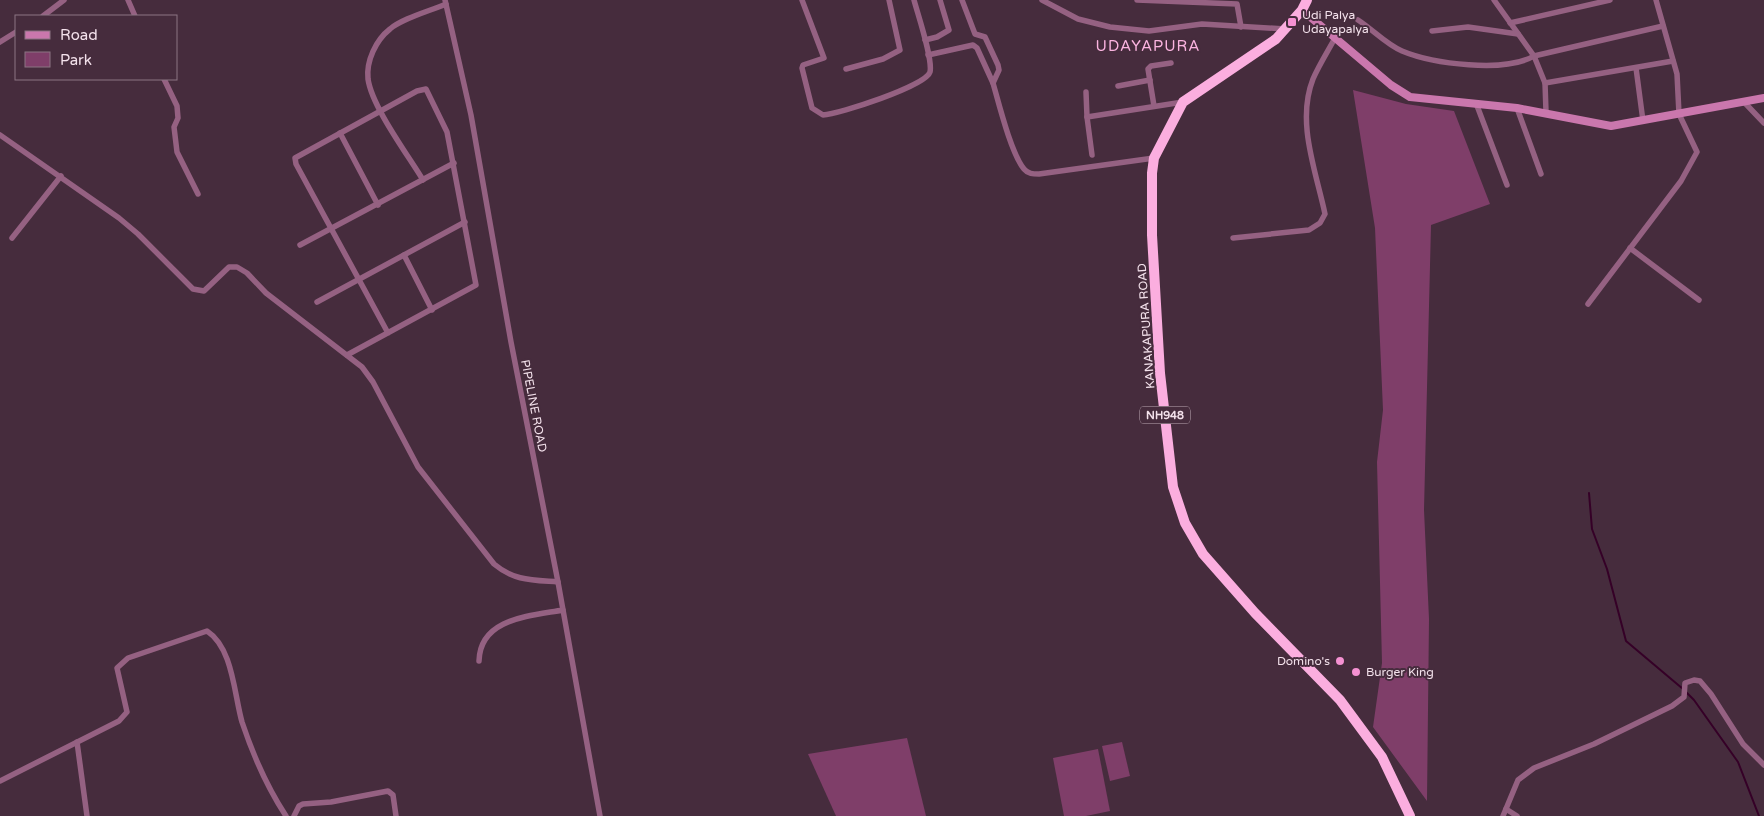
<svg xmlns="http://www.w3.org/2000/svg" width="1764" height="816" font-family="'Varela Round',sans-serif">
	<style>
		.green { fill: #7f3e69 }
		.lines { fill: none; stroke-linecap: round; stroke-linejoin: round }
		.stream { stroke: #350027; stroke-width: 2 }
		.street { stroke: #956182; stroke-width: 5.5 }
		.secondary { stroke: #ca77ad; stroke-width: 8 }
		.highway { stroke: #fbaedf; stroke-width: 10 }
		.poi-dot { fill: #f591d2; stroke: #462c3d; stroke-width: 2 }
		.labels { text-anchor: middle; stroke-width: 4; stroke-linejoin: round; paint-order: stroke }
		.shield { fill: #462c3d; stroke: #bfabb7; stroke-width: 1 }
		.shield-label { font-size: 11px; font-weight: bold; fill: #f3e1eb }
		.poi-label { font-size: 12px; fill: #f3e1eb; stroke: #462c3d; text-anchor: start }
		.street-label { font-size: 12px; fill: #f3e1eb; stroke: #462c3d }
		.quarter-label { font-size: 15px; letter-spacing: 1px; fill: #fbb4e0; stroke: #462c3d }
	</style>
	<rect width="100%" height="100%" fill="#462c3d"/>
	<!-- green -->
	<g class="green">
		<polygon points="1353,90 1406,104 1454,111 1490,204 1431,225 1424,510 1429,619 1427,801 1373,727 1382,663 1377,462 1383,410 1375,228"/>
		<polygon points="907,738 926,816 836,816 808,754"/>
		<polygon points="1122,742 1130,776 1110,781 1102,746"/>
		<polygon points="1098,749 1110,811 1086,816 1064,816 1053,758"/>
	</g>
	<g class="lines">
		<!-- stream -->
		<g class="stream">
			<polyline points="1589,493 1592,529 1607,569 1626,641 1683,689"/>
			<polyline points="1686,692 1694,700 1738,762 1759,816"/>
		</g>
		<!-- street -->
		<g class="street">
			<polyline points="128,0 135,16"/>
			<polyline points="445,0 471,115 511,342 558,582 600,816"/>
			<path d="M 802,0 L 824,58 L 803,65 L 802,68 L 812,108 L 823,115 C 839,114 926,86 930,72 C 933,59 918,15 914,0"/>
			<path d="M 962,0 L 975,34 L 985,37 L 998,65 L 999,70 L 993,83 C 999,104 1011,153 1024,169 C 1028,174 1033,174 1039,174 L 1154,158"/>
			<polyline points="1042,0 1078,19 1110,27 1149,31 1202,24 1285,29"/>
			<polyline points="1137,0 1237,4 1241,27"/>
			<polyline points="1494,0 1534,56 1663,26"/>
			<polyline points="43,16 64,0"/>
			<path d="M 1358,20 C 1372,29 1387,45 1402,51 C 1433,64 1505,73 1534,56 L 1545,83 L 1546,112"/>
			<polyline points="1510,23 1610,0"/>
			<polyline points="1432,31 1468,27 1518,34"/>
			<polyline points="925,40 937,37 949,30 940,0"/>
			<polyline points="0,42 16,32"/>
			<polyline points="928,55 973,45 977,48 993,83"/>
			<polyline points="1636,68 1643,121"/>
			<polyline points="846,69 883,59 900,50 889,0"/>
			<polyline points="164,79 177,106 178,118 174,127 177,152 198,194"/>
			<polyline points="1545,83 1673,61"/>
			<polyline points="1118,86 1150,80"/>
			<polyline points="1086,92 1087,117 1092,155"/>
			<polyline points="1744,102 1764,123"/>
			<polyline points="1476,103 1507,185"/>
			<polyline points="1154,106 1148,69 1151,66 1171,63"/>
			<polyline points="1517,108 1541,174"/>
			<polyline points="1087,117 1183,102"/>
			<polyline points="340,133 378,205"/>
			<path d="M 0,135 L 119,218 L 138,234 L 193,289 L 204,291 L 229,267 L 237,267 L 247,273 L 266,293 L 362,367 L 373,382 L 418,467 L 494,564 C 514,581 533,580 558,582"/>
			<path d="M 423,180 C 408,155 372,107 368,79 C 366,61 376,40 390,29 C 403,18 430,11 446,4"/>
			<polyline points="12,238 61,176"/>
			<path d="M 1233,238 L 1309,230 L 1320,223 L 1325,214 C 1316,171 1296,122 1313,79 C 1319,65 1328,51 1335,38"/>
			<polyline points="300,245 454,163"/>
			<polyline points="1630,248 1699,300"/>
			<polyline points="404,255 432,310"/>
			<polyline points="317,302 465,222"/>
			<polyline points="1588,304 1681,181 1697,152 1679,114 1677,74 1656,0"/>
			<polyline points="347,355 476,285 447,132 426,89 417,91 295,158 296,164 388,333"/>
			<path d="M 479,661 C 480,618 530,616 563,610"/>
			<polyline points="77,742 87,816"/>
			<path d="M 0,781 L 119,721 L 127,712 L 117,668 L 128,658 L 207,631 C 233,648 234,694 242,722 C 253,755 267,787 286,816"/>
			<polyline points="1506,809 1517,816"/>
			<polyline points="294,816 299,806 303,804 331,802 388,791 393,795 396,816"/>
			<polyline points="1503,816 1518,780 1534,768 1594,744 1672,706 1684,697 1685,683 1694,680 1700,681 1711,694 1743,744 1764,765"/>
		</g>
		<!-- secondary -->
		<polyline class="secondary" points="1302,10 1391,85 1410,97 1517,108 1611,126 1764,98"/>
		<!-- highway -->
		<polyline class="highway" points="1307,0 1302,10 1276,39 1183,102 1154,158 1152,173 1152,235 1160,373 1173,487 1185,523 1203,554 1255,613 1340,700 1382,757 1410,816"/>
	</g>
	<!-- markers -->
	<g class="poi-dot">
		<rect x="1287" y="17" width="10" height="10" rx="2.5"/>
		<circle cx="1340" cy="661" r="5"/>
		<circle cx="1356" cy="672" r="5"/>
	</g>
	<g class="labels">
		<!-- shield labels -->
		<rect class="shield" x="1140" y="406.5" width="50" height="17" rx="4"/>
		<g class="shield-label">
			<text x="1165" y="419">NH948</text>
		</g>
		<!-- poi labels -->
		<g class="poi-label">
			<text x="1302" y="19">Udi Palya<tspan x="1302" dy="14">Udayapalya</tspan></text>
			<text x="1330" y="665" text-anchor="end">Domino's</text>
			<text x="1366" y="676">Burger King</text>
		</g>
		<!-- street labels -->
		<g class="street-label">
			<text transform="translate(1146 326) rotate(-94)" y="4">KANAKAPURA ROAD</text>
			<text transform="translate(534 406) rotate(79)" y="4">PIPELINE ROAD</text>
		</g>
		<!-- quarter labels -->
		<g class="quarter-label">
			<text x="1148" y="51">UDAYAPURA</text>
		</g>
	</g>
	<!-- legend -->
	<rect x="15" y="15" width="162" height="65" fill="#462c3d" stroke="#8b7483"/>
	<rect x="25" y="31" width="25" height="8" fill="#ca77ad" stroke="#8b7483"/>
	<text x="60" y="40" font-size="15" fill="#f3e1eb">Road</text>
	<rect x="25" y="52" width="25" height="15" fill="#7f3e69" stroke="#8b7483"/>
	<text x="60" y="65" font-size="15" fill="#f3e1eb">Park</text>
</svg>
